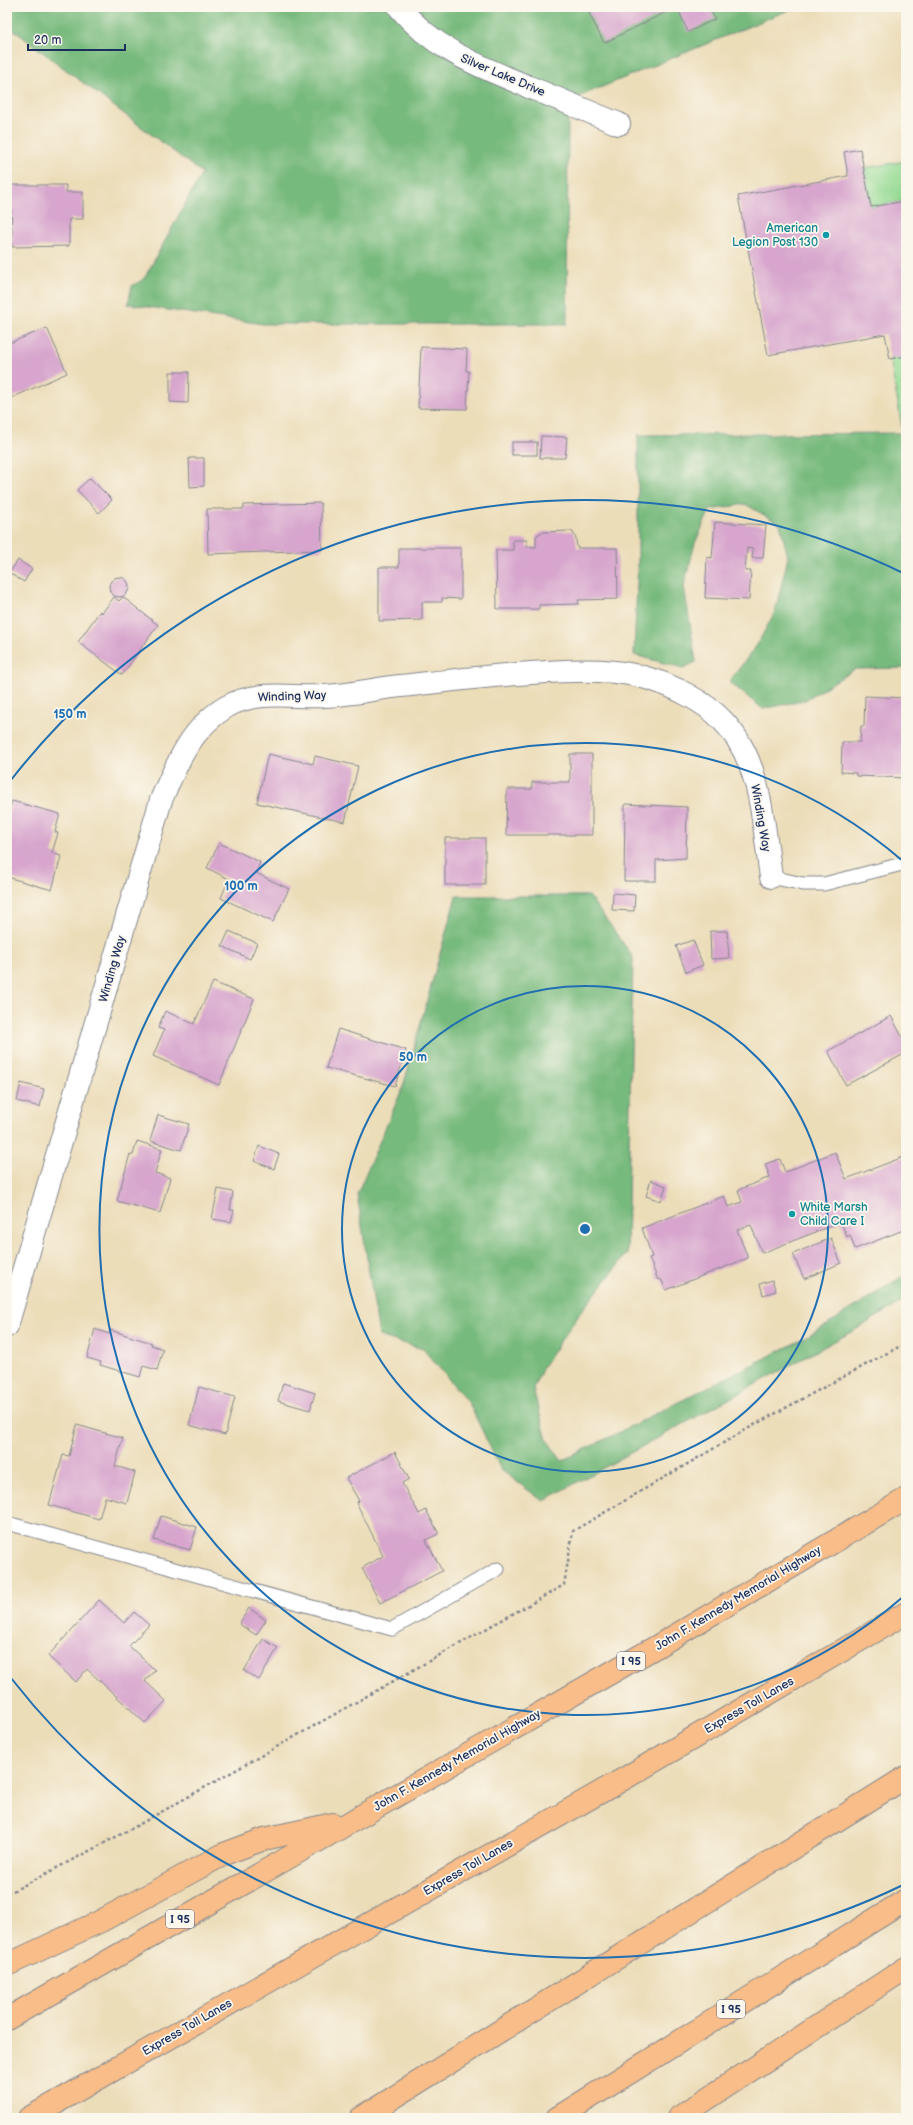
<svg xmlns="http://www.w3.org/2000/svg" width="913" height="2125" font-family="'Balsamiq Sans',sans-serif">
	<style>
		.green { fill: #94da93; stroke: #588478 }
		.forest { fill: #77ba7d; stroke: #49746e }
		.building { fill: #d7a5cd }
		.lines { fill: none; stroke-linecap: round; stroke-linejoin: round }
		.lane-casing { stroke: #84868c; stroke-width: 15 }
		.street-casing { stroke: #84868c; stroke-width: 24 }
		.highway-casing { stroke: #84868c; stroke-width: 24 }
		.path { stroke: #84868c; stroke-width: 2.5; stroke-dasharray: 3 3; stroke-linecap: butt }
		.lane { stroke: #fff; stroke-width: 13 }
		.street { stroke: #fff; stroke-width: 22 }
		.highway { stroke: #f8bd88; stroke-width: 22 }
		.ring { fill: none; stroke: #1f6fb2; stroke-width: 2 }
		.culture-dot { fill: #0f9aa8; stroke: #fbf7ec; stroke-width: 1.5 }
		.labels { text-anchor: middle; stroke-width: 3.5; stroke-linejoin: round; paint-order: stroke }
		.shield { fill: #fbf7ec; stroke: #5e6b89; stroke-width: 1 }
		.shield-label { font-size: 11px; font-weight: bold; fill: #1b2f5e }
		.street-label { font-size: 12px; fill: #1b2f5e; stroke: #fbf7ec }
		.culture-label { font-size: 12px; fill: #0d838f; stroke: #fbf7ec; text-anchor: end }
		.centre { fill: #1f6fb2; stroke: #fbf7ec; stroke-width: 2 }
		.ring-label { font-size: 12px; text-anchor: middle; font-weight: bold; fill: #1f6fb2; stroke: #fbf7ec; stroke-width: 3.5; stroke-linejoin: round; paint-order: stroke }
	</style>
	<rect width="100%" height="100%" fill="#fbf7ec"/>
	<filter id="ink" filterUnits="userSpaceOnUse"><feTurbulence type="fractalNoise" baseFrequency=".025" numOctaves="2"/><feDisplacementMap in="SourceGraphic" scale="8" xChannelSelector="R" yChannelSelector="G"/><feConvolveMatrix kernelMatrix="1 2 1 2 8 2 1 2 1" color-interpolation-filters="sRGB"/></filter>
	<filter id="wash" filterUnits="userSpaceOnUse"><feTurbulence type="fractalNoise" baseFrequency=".012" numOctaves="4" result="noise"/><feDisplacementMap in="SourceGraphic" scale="16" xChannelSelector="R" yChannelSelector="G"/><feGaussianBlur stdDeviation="0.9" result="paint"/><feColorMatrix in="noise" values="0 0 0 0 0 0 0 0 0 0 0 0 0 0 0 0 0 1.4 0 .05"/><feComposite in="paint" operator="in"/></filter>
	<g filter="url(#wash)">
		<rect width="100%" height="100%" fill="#ecddb9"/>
		<!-- green -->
		<g class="green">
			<polygon points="906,161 906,201 871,207 864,168"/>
			<polygon points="906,356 906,433 903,433 890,359"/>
		</g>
		<!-- forest -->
		<g class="forest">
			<polygon points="7,7 796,7 568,101 567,324 263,324 128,304 132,286 144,279 202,173 7,25"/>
			<polygon points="906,433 906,668 855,669 805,700 763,709 729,682 757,645 775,612 788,557 780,524 745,504 710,510 695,543 684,586 696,662 683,668 634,655 638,561 638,435"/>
			<polygon points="456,896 589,896 633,957 627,1254 579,1314 544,1365 533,1389 547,1440 562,1461 809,1336 906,1274 906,1299 862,1326 543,1501 501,1470 469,1403 423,1349 379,1336 357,1194 403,1087"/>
		</g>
		<g id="blocks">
			<!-- building -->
			<g class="building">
				<polygon points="586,7 663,7 666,12 604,43"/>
				<polygon points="683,7 709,7 715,19 688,32 678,9"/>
				<polygon points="860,149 871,207 906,201 906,263 902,264 906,277 906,356 890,359 885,334 768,355 738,196 848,176 844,152"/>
				<polygon points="11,185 66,185 66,192 83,192 83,219 69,219 69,246 12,247"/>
				<polygon points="47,328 67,373 9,399 7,394 7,344"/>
				<polygon points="421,347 467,349 466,371 469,371 467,409 418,408"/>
				<polygon points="170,372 189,372 188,403 170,402"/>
				<polygon points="541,436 567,437 565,458 540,458"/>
				<rect x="512" y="442" width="25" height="13"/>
				<polygon points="189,458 204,458 204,486 190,487"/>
				<polygon points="90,478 112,500 99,513 77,490"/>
				<polygon points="321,503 322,550 208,554 207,509 244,509 244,505"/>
				<polygon points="715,522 766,525 763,558 752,558 753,549 747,548 745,571 751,571 749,600 705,598 707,557 712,558"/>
				<polygon points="572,531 576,538 577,548 617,548 618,599 578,600 579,604 539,605 539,609 497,609 496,550 513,550 513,540 527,540 527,547 536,547 536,536 542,532"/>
				<polygon points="399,548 461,548 461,599 442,598 442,602 422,602 422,620 379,621 379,567 399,567"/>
				<polygon points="18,560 32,569 24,582 9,573"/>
				<circle cx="119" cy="587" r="10"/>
				<polygon points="114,597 119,601 123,597 158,625 122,675 78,642 100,611 102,613"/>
				<polygon points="865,696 906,698 906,778 856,776 856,773 841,772 842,742 860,742 861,726 864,726"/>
				<polygon points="268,754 313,764 315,756 358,766 345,822 257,803"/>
				<polygon points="570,754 592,754 592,835 506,835 507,789 532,789 532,782 570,782"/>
				<polygon points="12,801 60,814 55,832 58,833 52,853 61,856 52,890 7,877 7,809 9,810"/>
				<polygon points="625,804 687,807 686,858 656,860 656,881 624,881"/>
				<rect x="445" y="838" width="40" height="47"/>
				<polygon points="219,843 260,862 256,873 289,889 273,922 221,898 229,879 207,868"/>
				<polygon points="613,893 635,895 634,911 612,910"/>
				<polygon points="229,931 257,943 250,959 222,946"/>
				<polygon points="710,931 727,931 729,958 711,959"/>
				<polygon points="693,940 703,965 686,972 676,946"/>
				<polygon points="213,982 254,999 219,1085 153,1056 164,1030 158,1028 165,1011 194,1024"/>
				<polygon points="891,1016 906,1044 906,1053 846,1085 828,1051"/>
				<polygon points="338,1029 406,1050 395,1086 326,1068"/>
				<polygon points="21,1083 44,1089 40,1107 17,1101"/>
				<polygon points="158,1115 189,1124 181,1150 150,1141"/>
				<polygon points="137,1141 162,1149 155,1173 170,1178 160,1213 117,1201 130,1154 133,1155"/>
				<polygon points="259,1146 279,1154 274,1169 254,1161"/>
				<polygon points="835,1152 846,1179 906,1156 906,1229 855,1249 850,1235 847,1237 841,1222 762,1253 751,1225 737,1230 748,1258 666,1290 661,1279 658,1280 649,1258 652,1257 642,1228 724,1196 728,1207 742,1202 738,1190 770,1177 765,1164 780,1159 785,1172"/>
				<polygon points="651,1180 666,1186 661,1201 646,1196"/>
				<polygon points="218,1189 233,1192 230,1210 234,1210 231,1222 212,1219"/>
				<polygon points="831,1238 841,1263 804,1279 793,1254"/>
				<polygon points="772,1280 776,1291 763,1295 760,1284"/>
				<polygon points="95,1329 109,1334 110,1330 152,1343 151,1345 163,1349 157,1370 143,1366 140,1377 100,1365 101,1362 87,1358"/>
				<polygon points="283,1383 315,1393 310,1410 278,1401"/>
				<polygon points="199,1387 235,1397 225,1435 189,1425"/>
				<polygon points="77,1425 123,1438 115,1466 135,1472 127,1503 105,1497 99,1519 49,1505 63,1455 69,1456"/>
				<polygon points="395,1452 409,1479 402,1483 419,1514 426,1510 438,1532 438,1534 426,1540 442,1571 380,1603 362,1568 383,1556 356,1502 359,1501 346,1478"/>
				<polygon points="161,1516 197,1527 190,1550 154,1540"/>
				<polygon points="99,1600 124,1623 134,1612 149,1625 129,1646 155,1670 145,1681 166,1701 145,1723 87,1669 76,1682 48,1656"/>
				<polygon points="249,1608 266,1620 256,1635 239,1624"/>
				<polygon points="263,1639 278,1648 259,1680 244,1671"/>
			</g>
		</g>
	</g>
	<g filter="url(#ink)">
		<use href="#blocks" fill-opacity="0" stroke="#84868c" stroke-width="1"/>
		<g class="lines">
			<!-- lane casing -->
			<g class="lane-casing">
				<g id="lane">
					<polyline points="771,877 803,884 824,884 906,863"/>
					<polyline points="7,1523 392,1629 498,1569"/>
				</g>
			</g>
			<!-- street casing -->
			<g class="street-casing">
				<g id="street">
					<path d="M 399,7 C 434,50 479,66 529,87 C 559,99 589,112 619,124"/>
					<path d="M 7,1326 L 161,800 C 177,763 191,728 226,707 C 257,689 291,698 324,696 C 347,695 369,690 392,687 C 438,682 484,676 531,673 C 588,669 634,666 686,694 C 699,701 712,709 722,720 C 762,760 763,824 771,877"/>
				</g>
			</g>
			<!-- highway casing -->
			<g class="highway-casing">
				<g id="highway">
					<polyline points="7,1965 101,1921 224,1854 264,1839 333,1824"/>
					<polyline points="7,2019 661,1644 906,1499"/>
					<polyline points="29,2118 627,1777 906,1613"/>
					<polyline points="361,2118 906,1777"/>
					<polyline points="557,2118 906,1900"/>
					<polyline points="678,2118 906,1968"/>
				</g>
			</g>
			<!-- path -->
			<polyline class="path" points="7,1892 13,1891 131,1829 564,1585 573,1531 754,1425 906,1343"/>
			<!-- lane -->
			<use href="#lane" class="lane"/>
			<!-- street -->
			<use href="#street" class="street"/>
			<!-- highway -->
			<use href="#highway" class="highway"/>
		</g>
	</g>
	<!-- distance rings -->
	<g class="ring">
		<circle cx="585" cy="1229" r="243"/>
		<path d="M904 1596A486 486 0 1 1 904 862"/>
		<path d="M905 1884A729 729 0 0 1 11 1678M11 780A729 729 0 0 1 905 574"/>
	</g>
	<!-- markers -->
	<g class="culture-dot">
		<circle cx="826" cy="235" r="4"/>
		<circle cx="792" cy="1214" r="4"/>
	</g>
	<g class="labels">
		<!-- shield labels -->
		<g class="shield">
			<rect x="617" y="1652" width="28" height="18" rx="3"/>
			<rect x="166" y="1910" width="28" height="18" rx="3"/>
			<rect x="717" y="2000" width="28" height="18" rx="3"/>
		</g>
		<g class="shield-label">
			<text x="631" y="1665">I 95</text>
			<text x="180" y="1923">I 95</text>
			<text x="731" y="2013">I 95</text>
		</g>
		<!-- street labels -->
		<g class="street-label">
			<text transform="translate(503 75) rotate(23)" y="4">Silver Lake Drive</text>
			<text transform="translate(292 696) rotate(-2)" y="4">Winding Way</text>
			<text transform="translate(761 818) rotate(80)" y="4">Winding Way</text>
			<text transform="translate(112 969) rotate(-74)" y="4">Winding Way</text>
			<text transform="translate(738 1598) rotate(-31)" y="4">John F. Kennedy Memorial Highway</text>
			<text transform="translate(749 1705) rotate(-30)" y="4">Express Toll Lanes</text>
			<text transform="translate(457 1760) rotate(-30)" y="4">John F. Kennedy Memorial Highway</text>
			<text transform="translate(468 1867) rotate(-30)" y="4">Express Toll Lanes</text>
			<text transform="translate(187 2027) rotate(-30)" y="4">Express Toll Lanes</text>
		</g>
		<!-- culture labels -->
		<g class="culture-label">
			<text x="818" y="232">American<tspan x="818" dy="14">Legion Post 130</tspan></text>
			<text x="800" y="1211" text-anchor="start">White Marsh<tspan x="800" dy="14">Child Care I</tspan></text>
		</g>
	</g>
	<circle cx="585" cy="1229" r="6" class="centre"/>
	<g class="ring-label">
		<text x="70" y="718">150 m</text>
		<text x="241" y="890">100 m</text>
		<text x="413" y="1061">50 m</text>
	</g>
	<!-- margin -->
	<rect width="913" height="2125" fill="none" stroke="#fbf7ec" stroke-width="24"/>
	<!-- scale -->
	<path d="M28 44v6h97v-6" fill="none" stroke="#1b2f5e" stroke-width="2"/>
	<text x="34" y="44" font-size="12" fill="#1b2f5e" stroke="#fbf7ec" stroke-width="3" paint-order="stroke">20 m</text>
</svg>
